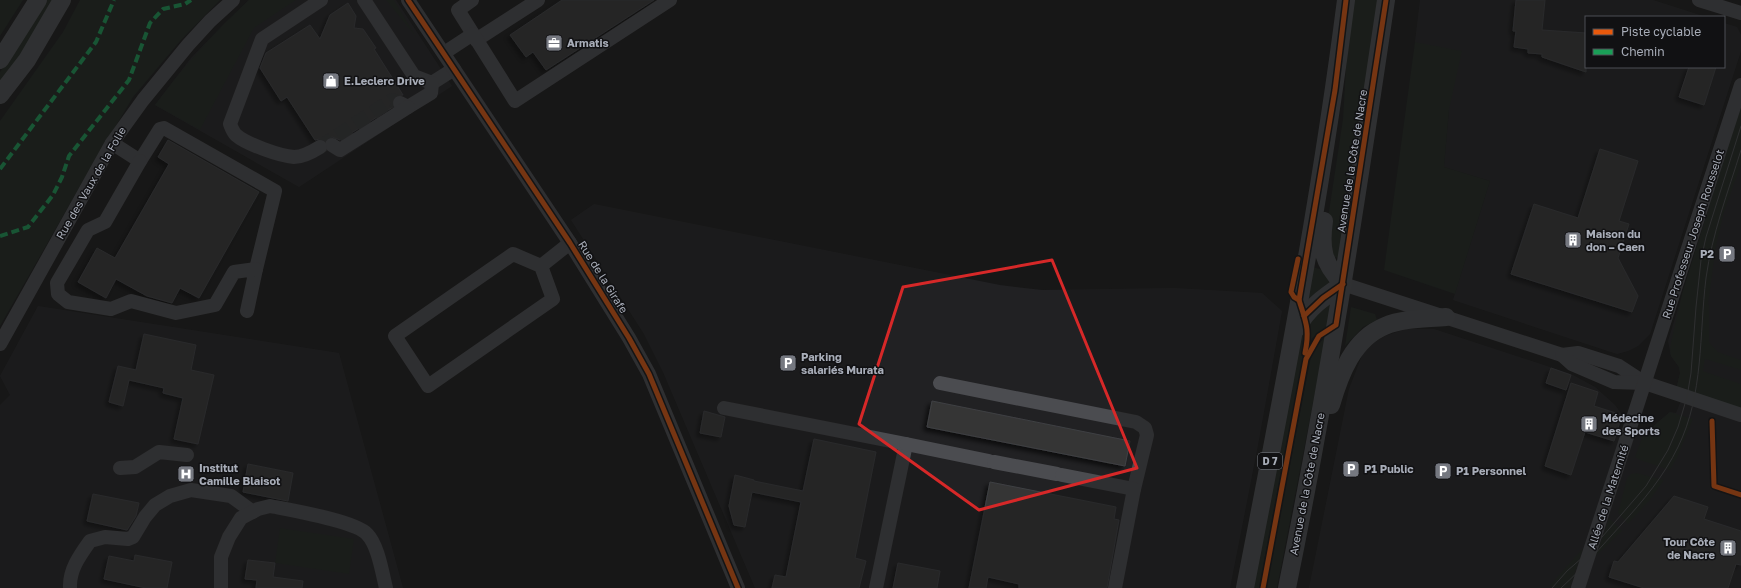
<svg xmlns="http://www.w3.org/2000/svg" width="1741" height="588" font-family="'Golos Text',sans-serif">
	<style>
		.built { fill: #212123 }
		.green { fill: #1d241e }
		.building { fill: #353536; stroke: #3f4043; filter: url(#shadow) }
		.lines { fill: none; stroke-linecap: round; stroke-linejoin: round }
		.minor-tunnel { stroke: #343537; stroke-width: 14; stroke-dasharray: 14 7; stroke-linecap: butt }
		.minor { stroke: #4b4c50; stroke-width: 14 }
		.major { stroke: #4d4f52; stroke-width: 18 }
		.tram { stroke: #4b4c4f; stroke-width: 1 }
		.quiet { stroke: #1a9f57; stroke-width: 4; stroke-dasharray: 8 4; stroke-linecap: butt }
		.cycleway-casing { stroke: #111113; stroke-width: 8 }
		.cycleway { stroke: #e8590c; stroke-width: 5 }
		.marked { fill: none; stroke: #d62828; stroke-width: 3; stroke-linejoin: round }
		.labels { text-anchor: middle; stroke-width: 3; stroke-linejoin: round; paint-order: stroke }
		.shield { fill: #111113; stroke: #7b7e86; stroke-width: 1 }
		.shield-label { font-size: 10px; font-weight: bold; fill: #a8adb8 }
		.poi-label { font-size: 11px; font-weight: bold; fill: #a8adb8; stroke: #111113; text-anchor: start }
		.street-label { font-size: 11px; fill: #a8adb8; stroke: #111113 }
	</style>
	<defs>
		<filter id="shadow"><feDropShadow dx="-3.5" dy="3.5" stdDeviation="2" flood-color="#0009"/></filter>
	</defs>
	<rect width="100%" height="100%" fill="#171717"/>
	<!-- built -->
	<g class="built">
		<polygon points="249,0 396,0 452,86 299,187 155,105 191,58 225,23"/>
		<polygon points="1420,0 1653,0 1706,17 1586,17 1586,67 1724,67 1724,23 1737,27 1741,35 1741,51 1650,334 1638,346 1628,351 1617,354 1453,300 1490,181 1444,167 1449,110 1415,42"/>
		<polygon points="1732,134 1741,137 1741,588 1309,588 1349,389 1363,353 1375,342 1385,336 1406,329 1434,329 1571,374 1595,387 1615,405 1623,416 1619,427 1643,435 1670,412 1676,413 1684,393 1676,390 1680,373 1679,367 1671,356 1668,341"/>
		<polygon points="594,204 1000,285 1042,290 1174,288 1262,293 1282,311 1258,445 1230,588 755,588 663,372 644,334 571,220"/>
		<polygon points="38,306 339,353 403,588 0,588 0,405 10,395 0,376"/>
	</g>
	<!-- green -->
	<g class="green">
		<polygon points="0,0 23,0 0,36"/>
		<polygon points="46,0 54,0 33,36 0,84 0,72 17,49"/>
		<polygon points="80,0 220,0 181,40 133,97 75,195 0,326 0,121 63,32"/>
		<path d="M 249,0 L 296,0 L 254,28 L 200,130 L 155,105 C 183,67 214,32 249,0 Z"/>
		<polygon points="386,0 394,0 416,37"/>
		<polygon points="1354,0 1379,0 1340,258 1327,256 1325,238 1343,119 1346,67"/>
		<polygon points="1415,42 1462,51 1449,110 1444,167 1490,181 1455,294 1384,270"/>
		<polygon points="1741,104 1741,165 1724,212 1716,246 1708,305 1709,304 1709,342 1718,352 1741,360 1741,370 1705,359 1703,371 1741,384 1741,412 1676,390 1680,373 1679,367 1671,356 1670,351 1671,342 1682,294"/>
		<polygon points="1312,267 1324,270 1330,284 1307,302"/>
		<polygon points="1328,304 1332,305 1328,326 1311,339 1309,320"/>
		<polygon points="1351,307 1375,314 1377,320 1363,327 1345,346"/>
		<polygon points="1307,327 1307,336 1259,588 1252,588 1302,333"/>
		<polygon points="1326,336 1277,588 1266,588 1312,351"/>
		<polygon points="1670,412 1693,419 1677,458 1670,470 1640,460 1635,457 1643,435"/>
		<polygon points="1637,473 1664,480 1650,500 1628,524 1618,513 1627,478 1631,474"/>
		<polygon points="1609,518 1622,531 1596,556"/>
		<polygon points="280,528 354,539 349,574 275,563"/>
		<polygon points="1583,548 1570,588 1556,588 1549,586"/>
	</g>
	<!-- building -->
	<g class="building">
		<polygon points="562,0 654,0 546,70 533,52 526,57 510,35"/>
		<polygon points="1516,0 1545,0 1542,30 1586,33 1586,72 1542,57 1542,54 1528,53 1528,49 1514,47 1516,31 1513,31"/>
		<polygon points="348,3 356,16 354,28 363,29 376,48 374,49 403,95 395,96 392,100 393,107 340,140 332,137 325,140 320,139 315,140 287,97 281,101 260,68 266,53 310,25 320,39 330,15"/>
		<polygon points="1689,67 1716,67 1704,105 1679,97"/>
		<polygon points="168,140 259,192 199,298 180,288 172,303 147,296 116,279 106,298 78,282 97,248 115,258 169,164 158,157"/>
		<polygon points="1600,149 1638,161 1619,221 1629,224 1618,258 1638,296 1632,312 1511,274 1534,204 1578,218"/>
		<polygon points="144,334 196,345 191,370 214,375 198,444 174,439 183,398 163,393 164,388 129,380 123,406 109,402 118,366 136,370"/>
		<polygon points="1551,368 1571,375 1566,390 1546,383"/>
		<polygon points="1571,383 1598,392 1594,406 1622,415 1614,441 1585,432 1571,475 1545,466"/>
		<polygon points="932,401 1130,441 1125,466 927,427"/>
		<polygon points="704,411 725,417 721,437 700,433"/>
		<polygon points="814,439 876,452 855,558 866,561 859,588 772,588 775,575 786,577 801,502 752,492 745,527 734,525 729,506 735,475 754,480 754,481 803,491"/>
		<polygon points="248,464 293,473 288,501 243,492"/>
		<polygon points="990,482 1116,507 1114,519 1119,520 1107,588 1019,588 1019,584 988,577 986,588 969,588"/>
		<polygon points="93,494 139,503 136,516 127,530 87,521"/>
		<polygon points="1674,496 1708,507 1704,519 1741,531 1741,565 1736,564 1728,588 1644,588 1609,577 1614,561 1618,562"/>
		<polygon points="135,555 172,562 167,588 146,588 104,579 109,556 134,561"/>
		<polygon points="248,560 275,563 273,577 303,581 302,588 256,588 257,580 245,579"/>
		<polygon points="898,563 940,571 937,588 893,588"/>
	</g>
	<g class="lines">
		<!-- minor-tunnel -->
		<polyline class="minor-tunnel" points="320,147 392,100 400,103"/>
		<!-- minor -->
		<g class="minor">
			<polyline points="364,0 414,76 432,83 454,69"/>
			<polyline points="408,0 570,243 629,338 649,374 738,588"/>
			<polyline points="472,0 458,10 473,34"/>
			<polyline points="1699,0 1741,13"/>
			<polyline points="476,40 538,0"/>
			<polyline points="444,53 473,34 515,101 670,0"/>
			<polyline points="400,103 408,107 431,93 432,83"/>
			<polyline points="112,143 140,161 160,129 164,128 275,191 256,269"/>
			<polyline points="332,145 340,150 408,107"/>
			<path d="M 320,147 C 312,152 303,157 294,157 C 280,156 246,144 236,135 C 233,132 232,129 230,124 L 262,39 L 321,0"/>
			<polyline points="140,161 105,222 88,230 57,283 58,294 68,302 111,309 131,301 176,313 215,305 234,272 256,269 247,311"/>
			<polyline points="541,266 553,299 428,386 395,336 513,254 541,266 570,243"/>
			<polyline points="1343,284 1562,355 1578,353 1619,366 1645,383 1741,415"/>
			<polyline points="0,344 112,143 143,100 188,45 210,21 233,0"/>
			<polyline points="1562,355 1572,364 1614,382 1644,383"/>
			<polyline points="940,383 1136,422 1145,428 1147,435 1134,489"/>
			<polyline points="724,408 906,444 876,588"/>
			<polyline points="906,444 989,461"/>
			<polyline points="994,462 1057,474"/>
			<polyline points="120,468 135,467 159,452 187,455"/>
			<polyline points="1062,475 1134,489 1115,588"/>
			<path d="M 70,588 C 69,570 80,555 90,541 L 105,537 L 128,539 L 133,537 L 145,517 L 155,505 L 170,496 L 191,490 L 231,496 L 253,512"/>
			<path d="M 221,588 L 221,557 L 229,537 L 241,518 L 258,509 L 270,506 C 290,510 355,521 367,534 C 378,545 382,572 386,588"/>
			<polyline points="1578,588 1741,85"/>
		</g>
		<!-- major -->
		<g class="major">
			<polyline points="0,60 38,0"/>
			<polyline points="0,95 27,60 62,0"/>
			<path d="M 1324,221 C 1320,249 1323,263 1343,284"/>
			<path d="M 1297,328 C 1308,308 1324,297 1343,284"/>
			<path d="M 1331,405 C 1340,374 1353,339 1385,326 C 1404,318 1426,319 1446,317"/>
			<path d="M 1245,588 C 1283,393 1321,197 1346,0"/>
			<path d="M 1287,588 C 1327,393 1357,197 1386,0"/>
		</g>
		<!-- tram -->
		<g class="tram">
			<polyline points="1552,588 1567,571 1590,551 1646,486 1668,450 1678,427 1687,397 1691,373 1696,307 1701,260 1706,237 1741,126"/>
			<path d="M 1561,588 C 1584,567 1601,547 1621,525 C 1643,501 1664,476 1678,447 C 1704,394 1699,335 1706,278 C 1712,234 1728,192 1741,150"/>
		</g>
		<!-- quiet -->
		<g class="quiet">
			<polyline points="0,169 96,42 114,0"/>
			<polyline points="0,236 28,227 53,195 62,177 69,156 129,80 150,23 163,9 185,4 191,0"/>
		</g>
		<!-- cycleway casing -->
		<g class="cycleway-casing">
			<g id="cycleway">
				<polyline points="408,0 570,243 629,338 649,374 738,588"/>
				<path d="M 1298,259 L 1291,292 L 1294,297 L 1299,300 C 1306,323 1310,329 1305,353"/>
				<polyline points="1299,300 1335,90 1346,0"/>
				<polyline points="1304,316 1323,298 1343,284"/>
				<polyline points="1712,421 1714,486 1741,495"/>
				<polyline points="1263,588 1306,359 1319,336 1336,325 1386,0"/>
			</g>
		</g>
		<!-- cycleway -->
		<use href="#cycleway" class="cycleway"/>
	</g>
	<!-- marked area -->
	<path d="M0 0H1741V588H0ZM 1052,260 L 1137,468 L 979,510 L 859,424 L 903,287 Z" fill="#171717" fill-opacity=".55" fill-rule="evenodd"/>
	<path class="marked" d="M 1052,260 L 1137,468 L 979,510 L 859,424 L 903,287 Z"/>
	<!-- icons -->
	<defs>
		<g id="office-square" transform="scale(0.9)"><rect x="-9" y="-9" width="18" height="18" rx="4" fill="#757880" stroke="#111113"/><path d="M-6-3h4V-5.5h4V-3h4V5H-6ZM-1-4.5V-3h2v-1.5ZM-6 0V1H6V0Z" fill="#fff"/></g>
		<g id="shop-square" transform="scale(0.9)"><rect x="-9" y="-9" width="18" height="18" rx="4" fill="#757880" stroke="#111113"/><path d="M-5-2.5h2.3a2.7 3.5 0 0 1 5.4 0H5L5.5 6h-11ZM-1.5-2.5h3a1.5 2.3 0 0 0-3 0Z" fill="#fff"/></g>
		<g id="building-square" transform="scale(0.9)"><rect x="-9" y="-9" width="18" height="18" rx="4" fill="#757880" stroke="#111113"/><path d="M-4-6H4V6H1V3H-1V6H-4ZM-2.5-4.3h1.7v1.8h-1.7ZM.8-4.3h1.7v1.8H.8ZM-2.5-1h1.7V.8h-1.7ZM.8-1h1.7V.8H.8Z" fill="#fff"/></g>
		<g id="parking-square" transform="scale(0.9)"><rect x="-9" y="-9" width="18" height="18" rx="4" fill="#757880" stroke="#111113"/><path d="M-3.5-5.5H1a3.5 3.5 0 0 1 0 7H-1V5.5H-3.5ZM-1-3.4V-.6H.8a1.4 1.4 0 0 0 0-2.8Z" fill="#fff"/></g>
		<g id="hospital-square" transform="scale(0.9)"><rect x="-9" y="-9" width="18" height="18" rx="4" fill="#757880" stroke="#111113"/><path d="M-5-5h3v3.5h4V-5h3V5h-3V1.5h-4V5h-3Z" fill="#fff"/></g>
	</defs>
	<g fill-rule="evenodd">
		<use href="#office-square" x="554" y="43"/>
		<use href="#shop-square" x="331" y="81"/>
		<use href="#building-square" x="1573" y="240"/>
		<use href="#parking-square" x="1727" y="254"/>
		<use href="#parking-square" x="788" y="363"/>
		<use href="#building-square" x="1589" y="424"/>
		<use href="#parking-square" x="1351" y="469"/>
		<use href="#parking-square" x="1443" y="471"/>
		<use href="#hospital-square" x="186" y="474"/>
		<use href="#building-square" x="1728" y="548"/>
	</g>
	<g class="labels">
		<!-- shield labels -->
		<rect class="shield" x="1258" y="453" width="24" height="16" rx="3"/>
		<g class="shield-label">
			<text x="1270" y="465">D 7</text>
		</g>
		<!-- poi labels -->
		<g class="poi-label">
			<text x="567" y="47">Armatis</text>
			<text x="344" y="85">E.Leclerc Drive</text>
			<text x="1586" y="238">Maison du<tspan x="1586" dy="13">don – Caen</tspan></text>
			<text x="1714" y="258" text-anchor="end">P2</text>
			<text x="801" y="361">Parking<tspan x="801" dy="13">salariés Murata</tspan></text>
			<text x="1602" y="422">Médecine<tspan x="1602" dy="13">des Sports</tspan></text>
			<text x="199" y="472">Institut<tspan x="199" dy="13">Camille Blaisot</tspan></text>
			<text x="1364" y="473">P1 Public</text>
			<text x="1456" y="475">P1 Personnel</text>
			<text x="1715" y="546" text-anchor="end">Tour Côte<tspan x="1715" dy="13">de Nacre</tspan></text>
		</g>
		<!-- street labels -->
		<g class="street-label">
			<text transform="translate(1352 161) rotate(-81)" y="4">Avenue de la Côte de Nacre</text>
			<text transform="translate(91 183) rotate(-60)" y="4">Rue des Vaux de la Folie</text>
			<text transform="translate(1693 234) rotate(-72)" y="4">Rue Professeur Joseph Rousselot</text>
			<text transform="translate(603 277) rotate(58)" y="4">Rue de la Girafe</text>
			<text transform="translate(1307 484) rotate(-79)" y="4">Avenue de la Côte de Nacre</text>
			<text transform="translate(1608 497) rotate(-72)" y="4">Allée de la Maternité</text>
		</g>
	</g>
	<!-- legend -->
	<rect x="1585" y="16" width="140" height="52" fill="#111113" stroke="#4d4f55"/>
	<rect x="1593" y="29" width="20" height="6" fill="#e8590c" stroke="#4d4f55"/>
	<text x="1621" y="36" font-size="12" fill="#a8adb8">Piste cyclable</text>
	<rect x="1593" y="49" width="20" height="6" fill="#1a9f57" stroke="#4d4f55"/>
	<text x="1621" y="56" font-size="12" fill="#a8adb8">Chemin</text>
</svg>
